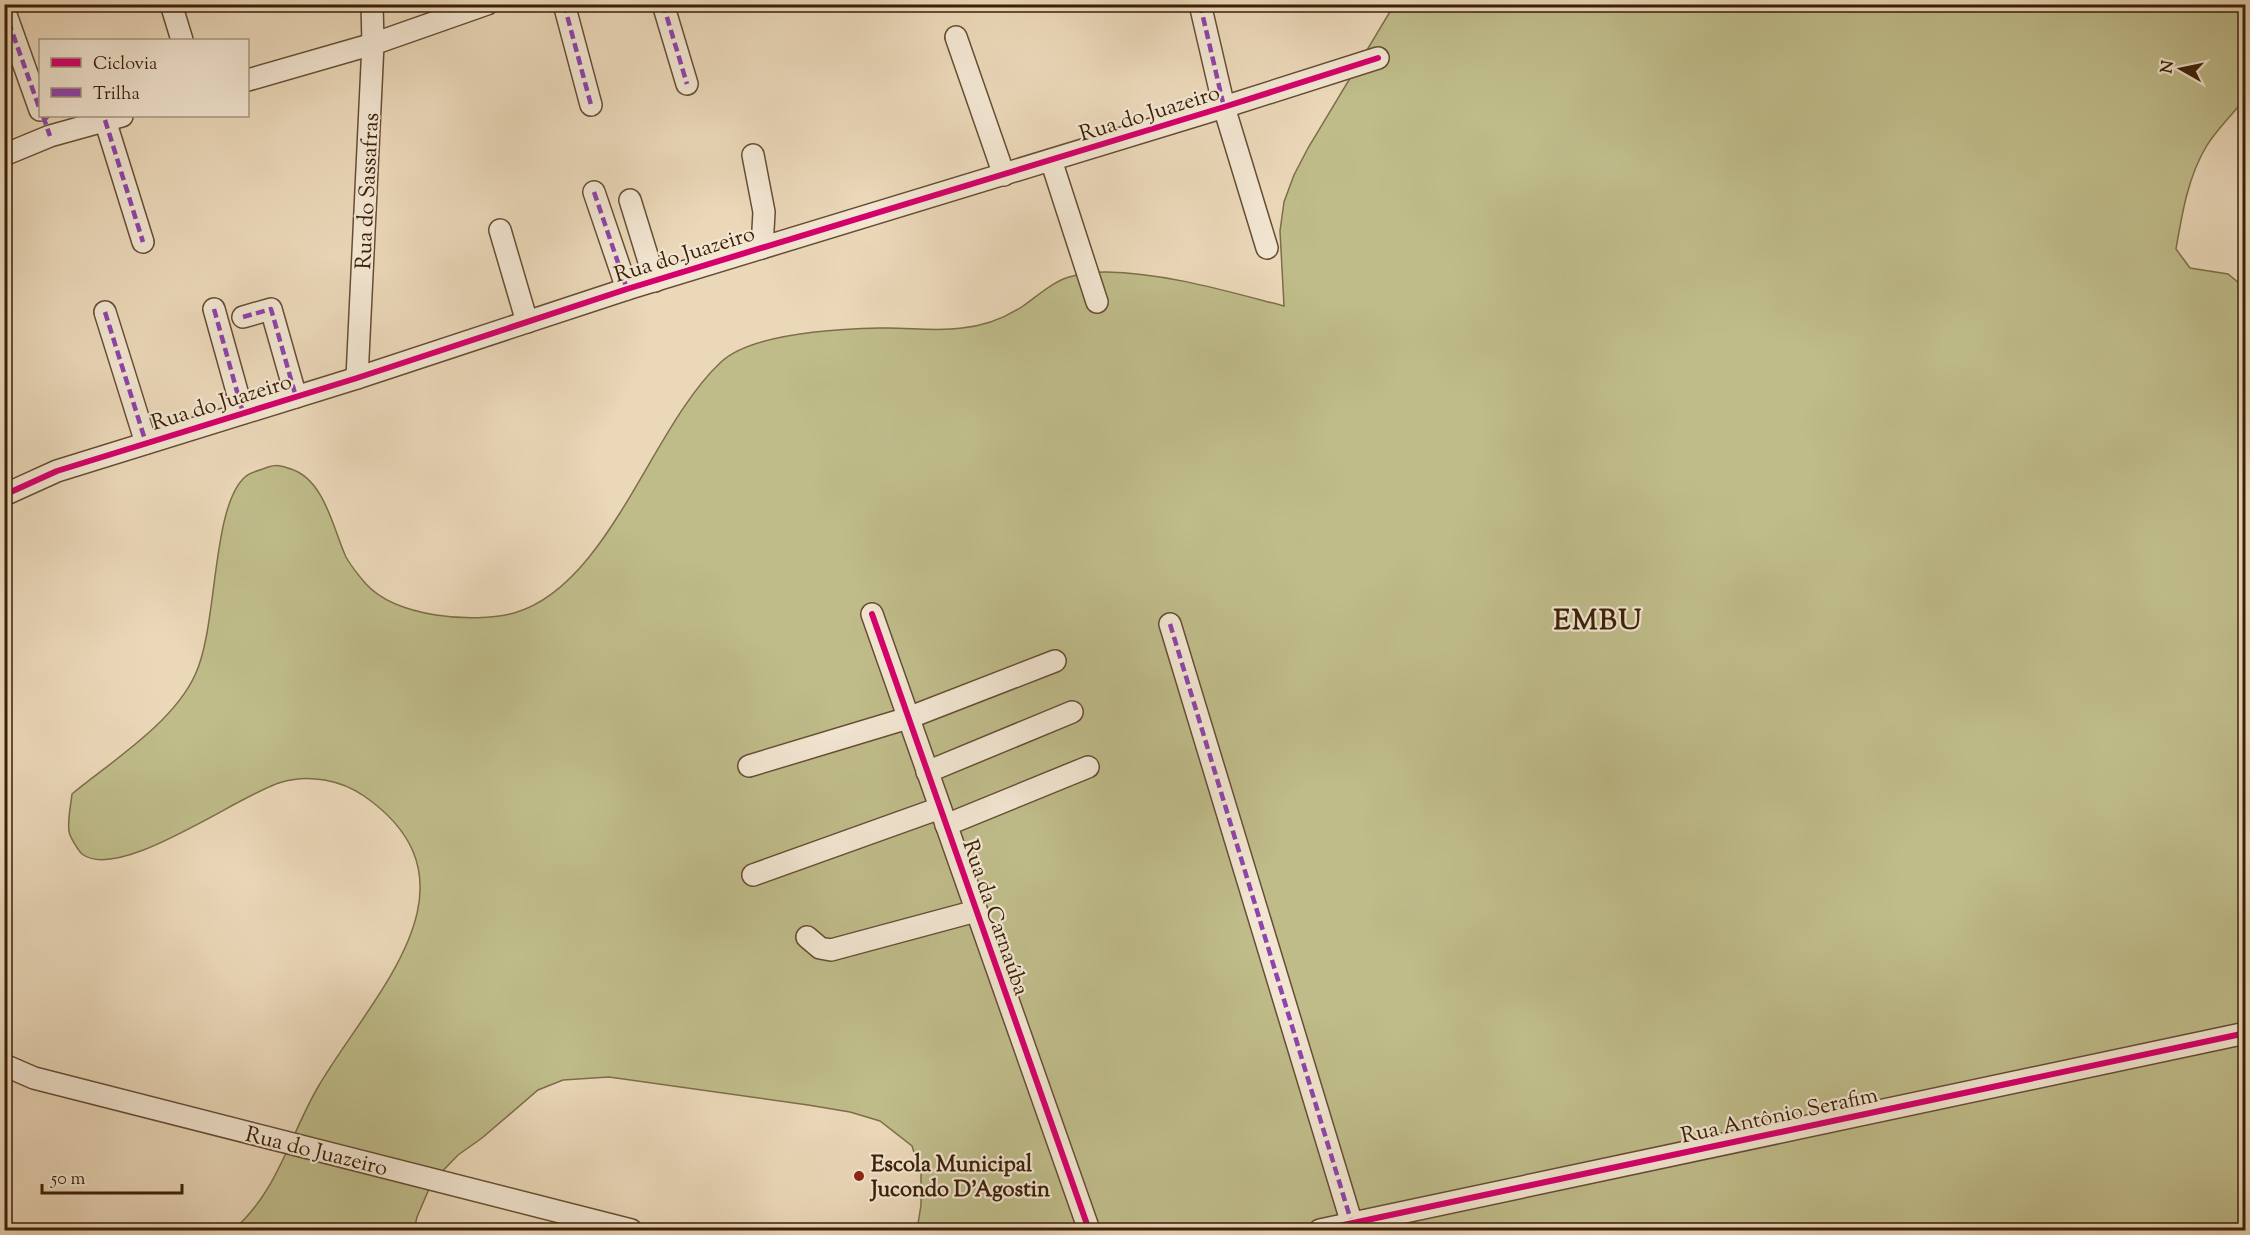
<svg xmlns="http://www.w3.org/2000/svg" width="2250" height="1235" font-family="'Sorts Mill Goudy',serif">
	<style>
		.green { fill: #bfbc8a; stroke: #7d6e48; stroke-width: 1.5 }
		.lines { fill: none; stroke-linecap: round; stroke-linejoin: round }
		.street-casing { stroke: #674d34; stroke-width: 24 }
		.street { stroke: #f2e6d2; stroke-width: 21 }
		.quiet { stroke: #8e44ad; stroke-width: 4.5; stroke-dasharray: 9 4.5; stroke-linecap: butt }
		.cycleway-casing { stroke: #f2e6d2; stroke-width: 10 }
		.cycleway { stroke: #d6006c; stroke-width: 6 }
		.poi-dot { fill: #8f2418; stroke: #f2e6d2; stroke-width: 2 }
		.labels { text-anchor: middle; stroke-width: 4.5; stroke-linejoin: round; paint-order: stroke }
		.street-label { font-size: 22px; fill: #3b1f07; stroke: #f2e6d2 }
		.poi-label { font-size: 22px; font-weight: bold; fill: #3b1f07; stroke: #f2e6d2; text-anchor: start }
		.district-label { font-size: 28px; font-weight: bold; letter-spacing: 1.5px; fill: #3b1f07; stroke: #f2e6d2 }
	</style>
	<rect width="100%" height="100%" fill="#ebd8b9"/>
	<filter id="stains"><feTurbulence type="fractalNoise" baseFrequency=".00333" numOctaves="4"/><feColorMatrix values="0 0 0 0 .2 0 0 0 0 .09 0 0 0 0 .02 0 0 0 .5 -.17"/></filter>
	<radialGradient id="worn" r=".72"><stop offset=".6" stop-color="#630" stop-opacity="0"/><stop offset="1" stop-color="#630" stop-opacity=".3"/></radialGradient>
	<!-- green -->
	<path class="green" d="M 1394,5 L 2245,5 L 2245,107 L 2238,107 C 2227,120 2214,133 2206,147 C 2188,177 2182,214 2176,249 L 2190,268 L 2228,274 L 2245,288 L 2245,1230 L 917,1230 L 921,1205 L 921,1174 L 912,1146 L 880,1121 L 850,1112 L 808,1105 L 609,1077 L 563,1080 L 538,1090 L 482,1138 L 458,1155 L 432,1182 L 417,1217 L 414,1230 L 233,1230 C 277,1193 290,1135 318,1087 C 370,997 491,884 364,796 C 341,780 309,774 282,782 C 241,793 120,883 82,854 C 78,850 72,840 70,835 C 66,825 71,805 72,794 C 112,761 173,723 195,675 C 218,628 211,507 245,477 C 250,472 261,470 268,467 C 278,464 282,466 291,469 C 325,480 333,529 346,557 C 351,566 359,576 366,584 C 396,617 473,624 514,613 C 609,586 651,427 721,362 C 752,333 838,329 880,328 C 907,327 935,332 962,328 C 984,326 1005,318 1023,306 C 1039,295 1054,280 1073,276 C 1083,273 1095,272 1106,272 C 1166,273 1226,291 1284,306 L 1280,231 L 1284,202 L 1294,175 L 1308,148 Z"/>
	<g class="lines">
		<!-- street casing -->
		<g class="street-casing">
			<g id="street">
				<polyline points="171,4 182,40"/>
				<polyline points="564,4 591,105"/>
				<polyline points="663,4 687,84"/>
				<polyline points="1200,4 1224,107 1267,248"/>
				<polyline points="4,9 40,110"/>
				<polyline points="956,37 1004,175"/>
				<polyline points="248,80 373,44 487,4"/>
				<polyline points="105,120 143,242"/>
				<polyline points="4,155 50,136 122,116"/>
				<polyline points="753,155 764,212 762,248"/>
				<polyline points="1051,160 1097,302"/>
				<polyline points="594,192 627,289"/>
				<polyline points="630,200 655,281"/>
				<polyline points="500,230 527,322"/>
				<polyline points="214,309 243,413"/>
				<polyline points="105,312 146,443"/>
				<polyline points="243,317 271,309 296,397"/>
				<polyline points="357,378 373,44 372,4"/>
				<polyline points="4,495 57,471 357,378 627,289 1224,107 1378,58"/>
				<polyline points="872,614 1089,1230"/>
				<polyline points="1170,624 1352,1224"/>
				<polyline points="749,766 908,718 1055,661"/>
				<polyline points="927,772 1072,712"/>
				<polyline points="946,825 1088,767"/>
				<polyline points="753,875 940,808"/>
				<polyline points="807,937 820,948 831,950 976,911"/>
				<polyline points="4,1065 34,1078 631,1230"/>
				<polyline points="1320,1230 2246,1033"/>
			</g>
		</g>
		<!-- street -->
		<use href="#street" class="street"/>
		<!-- quiet -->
		<g class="quiet">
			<polyline points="564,4 591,105"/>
			<polyline points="663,4 687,84"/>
			<polyline points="1200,4 1224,107"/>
			<polyline points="4,9 40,110"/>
			<polyline points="43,116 50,136"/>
			<polyline points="105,120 143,242"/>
			<polyline points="594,192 627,289"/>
			<polyline points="214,309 243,413"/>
			<polyline points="105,312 146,443"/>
			<polyline points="243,317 271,309 296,397"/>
			<polyline points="1170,624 1352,1224"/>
		</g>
		<!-- cycleway casing -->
		<g class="cycleway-casing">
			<g id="cycleway">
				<polyline points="4,495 57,471 357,378 627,289 1224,107 1378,58"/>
				<polyline points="872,614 1089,1230"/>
				<polyline points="1320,1230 2246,1033"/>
			</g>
		</g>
		<!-- cycleway -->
		<use href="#cycleway" class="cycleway"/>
	</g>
	<!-- markers -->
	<circle class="poi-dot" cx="859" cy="1176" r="6"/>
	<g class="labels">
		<!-- street labels -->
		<g class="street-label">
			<text transform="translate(1149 112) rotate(-17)" y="8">Rua do Juazeiro</text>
			<text transform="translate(366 191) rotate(-87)" y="8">Rua do Sassafras</text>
			<text transform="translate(684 253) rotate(-17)" y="8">Rua do Juazeiro</text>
			<text transform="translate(221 401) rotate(-17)" y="8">Rua do Juazeiro</text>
			<text transform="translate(997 917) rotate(71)" y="8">Rua da Carnaúba</text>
			<text transform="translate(1779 1114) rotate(-12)" y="8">Rua Antônio Serafim</text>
			<text transform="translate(317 1150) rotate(14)" y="8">Rua do Juazeiro</text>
		</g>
		<!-- poi labels -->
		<g class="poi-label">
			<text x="871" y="1171">Escola Municipal<tspan x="871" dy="25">Jucondo D'Agostin</tspan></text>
		</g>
		<!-- district labels -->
		<g class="district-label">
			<text x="1598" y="629">EMBU</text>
		</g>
	</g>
	<!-- margin -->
	<rect width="2250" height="1235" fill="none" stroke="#ebd8b9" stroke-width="24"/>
	<rect x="6" y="6" width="2238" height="1223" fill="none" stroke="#3b1f07" stroke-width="3"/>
	<rect x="12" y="12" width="2226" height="1211" fill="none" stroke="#3b1f07" stroke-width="1.5"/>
	<!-- legend -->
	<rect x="39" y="39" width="210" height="78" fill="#f2e6d2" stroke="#a99681" stroke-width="1.5"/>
	<rect x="51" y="58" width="30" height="9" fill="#d6006c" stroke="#a99681" stroke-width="1.5"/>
	<text x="93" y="69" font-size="18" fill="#3b1f07">Ciclovia</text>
	<rect x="51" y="88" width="30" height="9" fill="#8e44ad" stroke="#a99681" stroke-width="1.5"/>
	<text x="93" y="99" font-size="18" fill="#3b1f07">Trilha</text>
	<!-- north arrow -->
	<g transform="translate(2181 69) rotate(279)" stroke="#f2e6d2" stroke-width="4.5" paint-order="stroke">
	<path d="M0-4.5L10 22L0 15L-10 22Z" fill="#3b1f07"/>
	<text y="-9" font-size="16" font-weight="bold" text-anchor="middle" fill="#3b1f07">N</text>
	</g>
	<!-- scale -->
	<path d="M42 1184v9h140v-9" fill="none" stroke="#3b1f07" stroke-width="3"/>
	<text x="51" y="1184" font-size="18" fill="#3b1f07" stroke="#f2e6d2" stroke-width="4.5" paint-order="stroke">50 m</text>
	<rect width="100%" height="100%" filter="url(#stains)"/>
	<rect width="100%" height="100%" fill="url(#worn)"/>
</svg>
